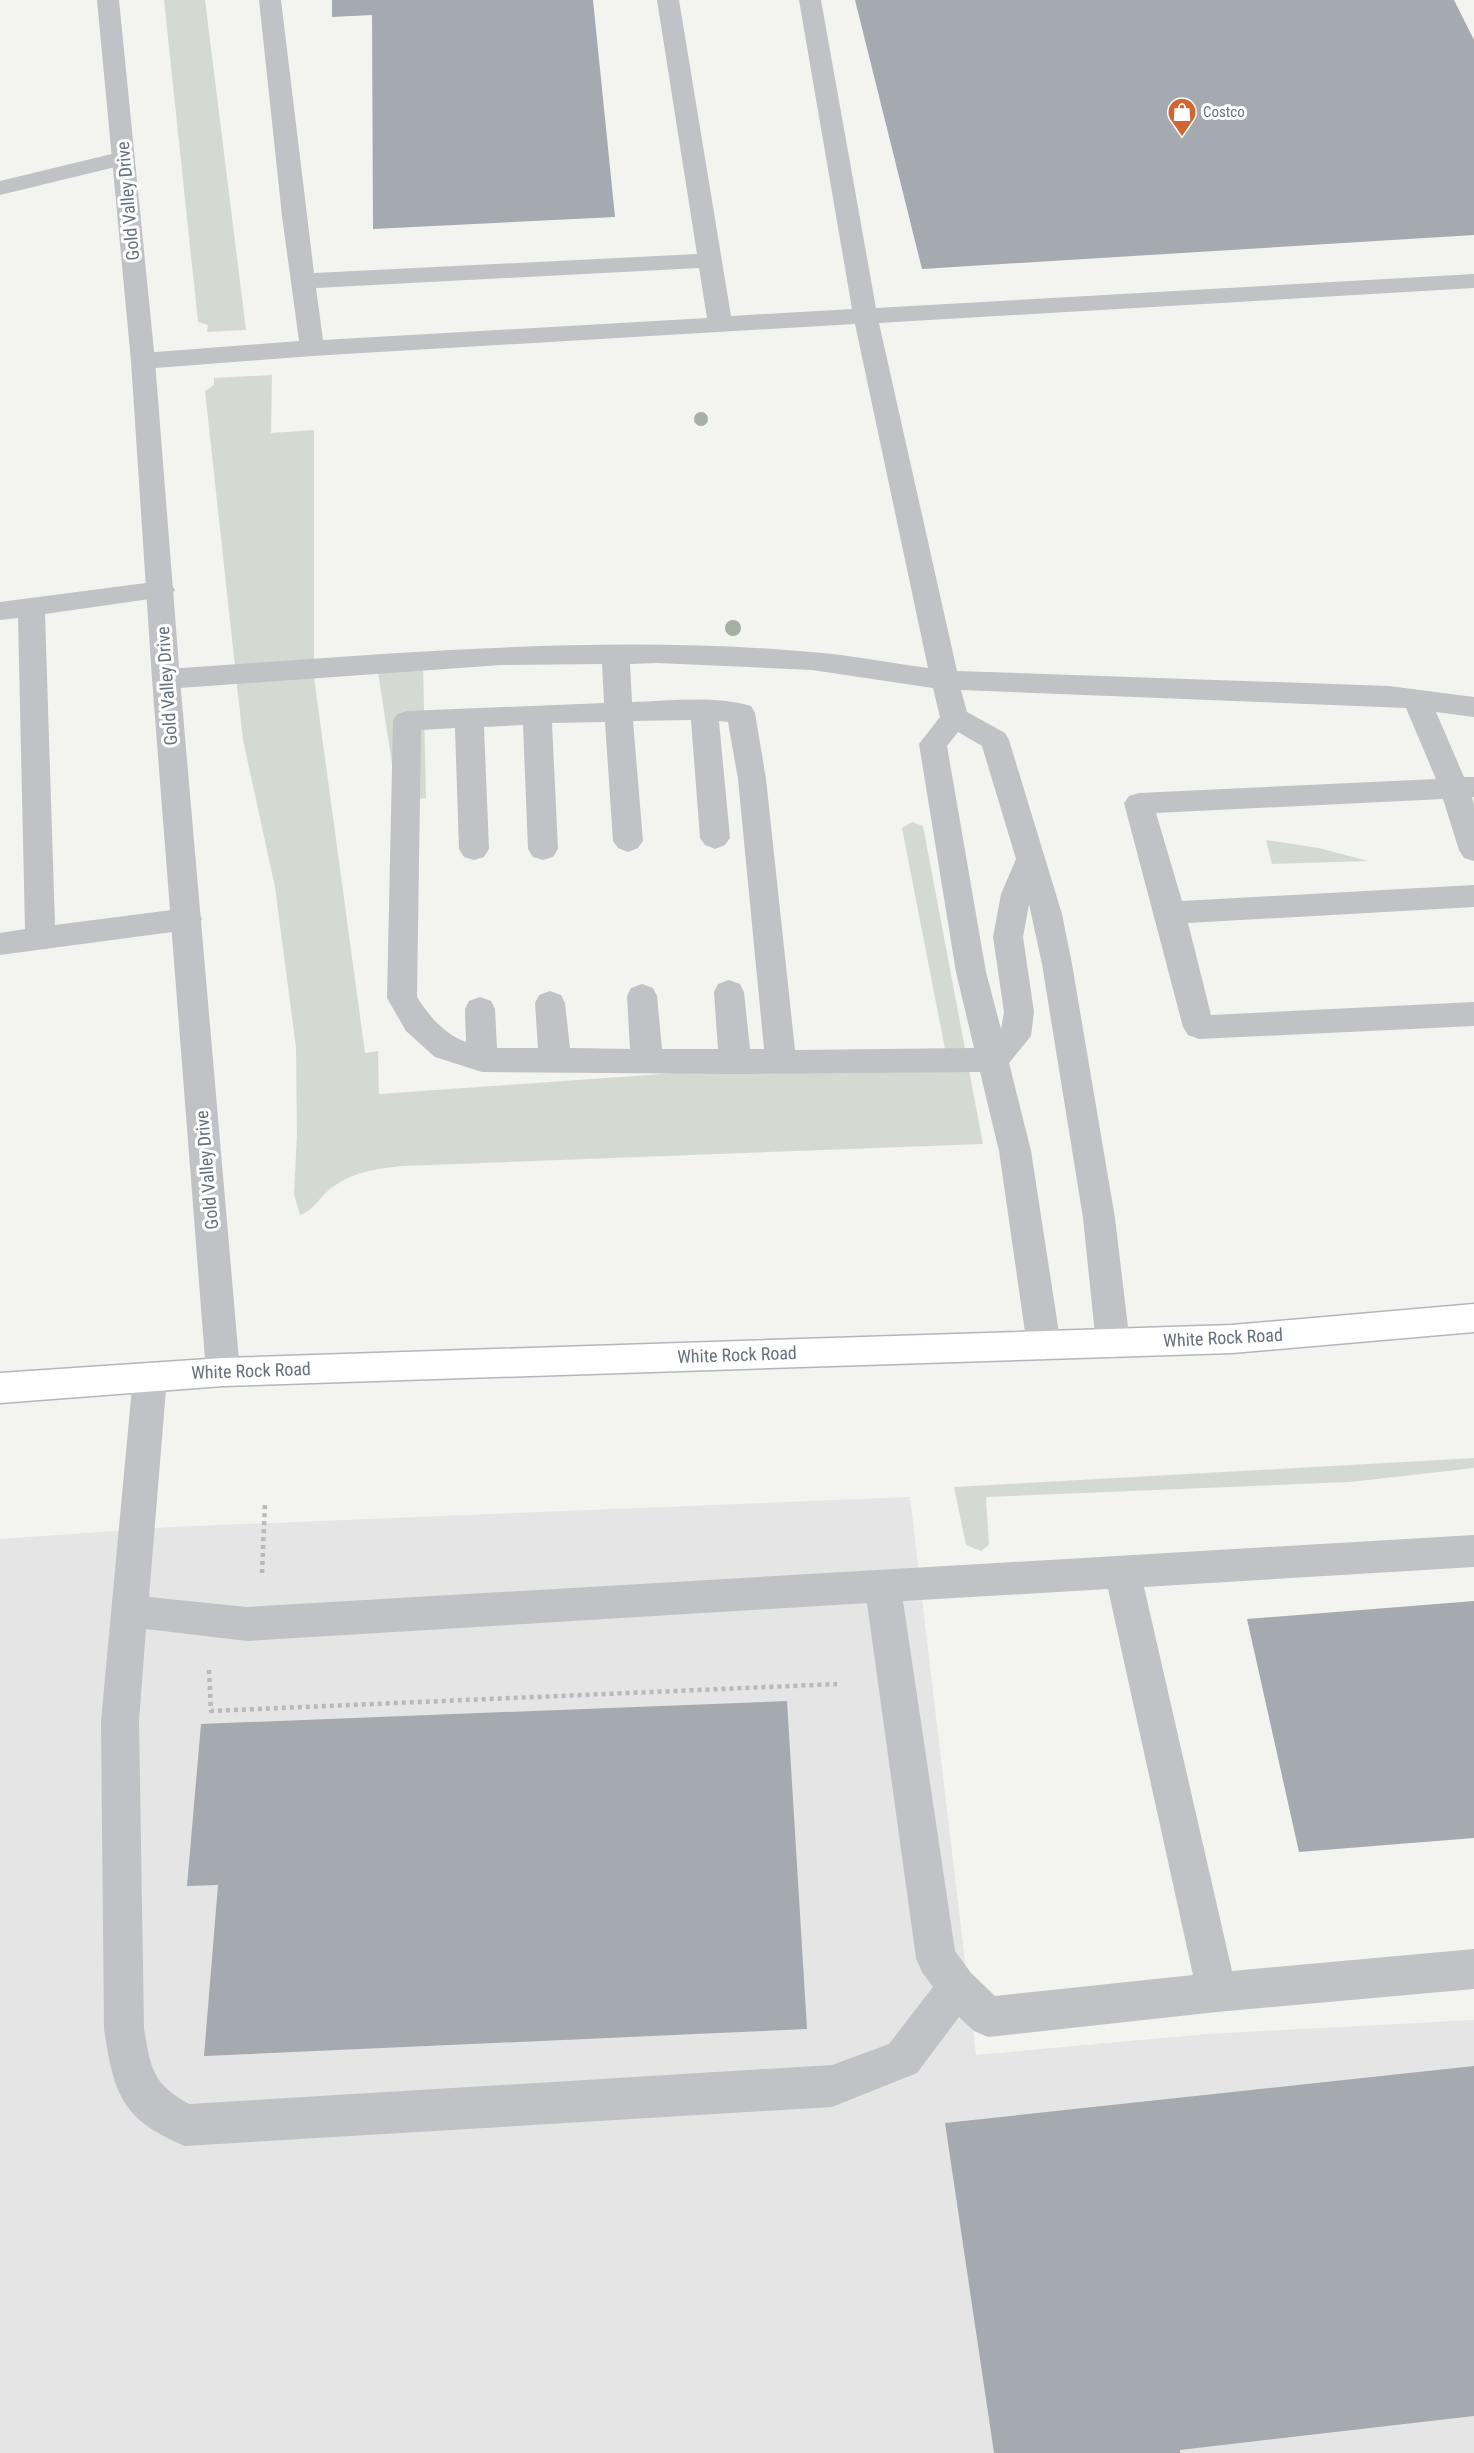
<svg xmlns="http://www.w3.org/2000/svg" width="1474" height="2453" font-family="'Roboto Condensed',sans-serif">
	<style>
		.built { fill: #e4e5e4 }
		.green { fill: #d4dad2 }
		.building { fill: #a4aab0 }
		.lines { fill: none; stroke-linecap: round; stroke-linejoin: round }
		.secondary-casing { stroke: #b2b6ba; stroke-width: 3 }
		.path { stroke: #b7b9bc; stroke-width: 4.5; stroke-dasharray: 4 4; stroke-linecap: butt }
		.lane { fill: #c0c2c5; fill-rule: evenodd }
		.street { fill: #c0c2c5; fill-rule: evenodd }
		.secondary { fill: #fff; fill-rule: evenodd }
		.tree { fill: #a5afa3 }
		.labels { text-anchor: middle; stroke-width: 6; stroke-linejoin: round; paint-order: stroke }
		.far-poi-label { font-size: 15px; fill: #66717e; stroke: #fff; text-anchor: start }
		.street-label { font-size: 18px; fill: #66717e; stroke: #fff }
	</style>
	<rect width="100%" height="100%" fill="#f3f4f0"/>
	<!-- built -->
	<polygon class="built" points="910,1497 976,2055 1207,2034 1474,2020 1474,2453 0,2453 0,1539 172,1527"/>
	<!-- green -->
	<g class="green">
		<polygon points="164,0 205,0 246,330 207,332 208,325 198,322"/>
		<path d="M 272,375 L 271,433 L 314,430 L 314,677 L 365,1053 L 378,1051 L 379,1094 L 946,1054 L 902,828 L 912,822 L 923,826 L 983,1144 L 402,1166 C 375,1169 351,1172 329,1190 C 319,1198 313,1211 300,1215 L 294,1194 L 297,1134 L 296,1048 L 275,887 L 243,740 L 205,391 L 214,385 L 214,378 Z"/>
		<polygon points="423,663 426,798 398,803 378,672"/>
		<polygon points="1266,840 1319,848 1368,861 1272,864"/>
		<polygon points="1474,1458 1474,1468 1350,1482 986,1497 989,1545 981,1551 966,1545 954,1487"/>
	</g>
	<!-- building -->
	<g class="building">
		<polygon points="332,0 593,0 615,217 373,229 372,15 332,17"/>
		<polygon points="855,0 1454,0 1474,40 1474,235 922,269"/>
		<polygon points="1474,1601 1474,1838 1299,1852 1247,1619"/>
		<polygon points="787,1701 807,2029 204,2056 218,1885 187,1886 201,1724"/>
		<polygon points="1474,2066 1474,2416 1180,2450 1180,2453 994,2453 945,2123"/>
	</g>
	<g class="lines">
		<!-- secondary casing -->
		<g class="secondary-casing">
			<polygon id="secondary" points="1474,1304 1474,1332 1232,1353 223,1386 0,1403 0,1373 223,1358 1232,1325"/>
		</g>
		<!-- path -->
		<g class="path">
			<polyline points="262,1573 265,1503"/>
			<polyline points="209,1670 211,1711 837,1684"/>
		</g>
		<!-- lane -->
		<g class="lane">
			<path d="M 259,0 L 281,0 L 314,273 L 697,254 L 657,0 L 679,0 L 731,316 L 852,309 L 799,0 L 821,0 L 876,308 L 1474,274 L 1474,288 L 879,323 L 957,671 L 1389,686 L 1474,697 L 1474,717 L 1436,712 L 1464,777 L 1474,777 L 1474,797 L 1472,797 L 1474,805 L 1474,861 L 1464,858 L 1459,850 L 1443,799 L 1156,813 L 1182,901 L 1474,885 L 1474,907 L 1188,923 L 1211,1015 L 1474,1002 L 1474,1026 L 1199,1039 L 1188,1035 L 1183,1027 L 1124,803 L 1129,796 L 1139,793 L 1436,779 L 1406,708 L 961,690 L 967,712 L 1005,733 L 1009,740 L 1062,914 L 1072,964 L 1115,1218 L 1130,1344 L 1125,1354 L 1113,1358 L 1101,1354 L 1096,1344 L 1083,1218 L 1042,964 L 1029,904 L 1023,937 L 1034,1012 L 1031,1036 L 1009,1063 L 1031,1151 L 1061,1346 L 1056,1356 L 1044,1360 L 1032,1356 L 1027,1346 L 999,1151 L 980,1072 L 735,1074 L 482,1072 L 435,1057 L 406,1031 L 387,998 L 393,721 L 397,714 L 407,711 L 604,703 L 602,664 L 501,665 L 166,689 L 156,686 L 152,679 L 156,672 L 166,669 C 380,655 596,633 811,652 C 850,655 890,663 928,668 L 855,324 L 312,356 L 143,369 L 134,366 L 131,361 L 134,356 L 143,353 L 299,341 L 282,216 ZM 699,268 L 707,318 L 323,340 L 316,288 ZM 657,663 L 812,670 L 933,688 L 940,717 L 919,744 L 956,972 L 974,1048 L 795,1050 L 766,779 L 755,713 L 751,706 C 713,695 670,701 632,702 L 630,664 ZM 691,720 L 700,838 L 705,845 L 715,849 L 725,845 L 730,838 L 719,721 L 728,722 L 738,779 L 764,1049 L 750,1049 L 744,992 L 740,984 L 729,980 L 718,984 L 714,992 L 718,1049 L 662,1049 L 657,996 L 653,988 L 642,984 L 631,988 L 627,996 L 630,1049 L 570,1048 L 565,1003 L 561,995 L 550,991 L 539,995 L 535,1003 L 538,1048 L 497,1048 L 495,1009 L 491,1001 L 480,997 L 469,1001 L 465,1009 L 466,1042 C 445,1035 428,1015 417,997 L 421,730 L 455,728 L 459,849 L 464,857 L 474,860 L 484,857 L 489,849 L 484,727 L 523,725 L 528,849 L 533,857 L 543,860 L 553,857 L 558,849 L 552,723 L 605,722 L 613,841 L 618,848 L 628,852 L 638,848 L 643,841 L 633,721 ZM 958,732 L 982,746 L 1016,859 L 1001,894 L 993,937 L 1004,1012 L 1001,1029 L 986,972 L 947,746 Z"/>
			<polygon points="124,151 132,153 135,158 132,163 0,195 0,181"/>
			<polygon points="161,581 171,584 175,590 171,596 45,614 55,925 187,908 198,911 202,919 198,927 187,930 0,955 0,933 25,929 18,618 0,620 0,602"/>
			<path d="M 150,1362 L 162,1367 L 167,1377 L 149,1597 L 247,1607 L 1474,1535 L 1474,1567 L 1144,1587 L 1232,1971 L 1474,1949 L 1474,1989 L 1217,2012 L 988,2037 L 974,2031 L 959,2017 L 917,2073 L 832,2107 L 185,2146 C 121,2119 114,2094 104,2029 L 101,1721 L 133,1377 L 138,1367 ZM 1108,1589 L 1193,1975 L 995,1996 L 971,1973 L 955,1951 L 903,1601 ZM 867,1603 L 916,1958 L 922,1972 L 933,1987 L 889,2044 L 832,2065 L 189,2104 C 152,2083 151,2069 144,2029 L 139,1721 L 146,1629 L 247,1641 Z"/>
		</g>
		<!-- street -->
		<polygon class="street" points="97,0 119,0 155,361 180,679 240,1372 235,1382 223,1386 211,1382 206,1372 152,679 131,361"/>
		<!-- secondary -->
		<use href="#secondary" class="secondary"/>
	</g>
	<!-- trees -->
	<g class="tree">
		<circle cx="701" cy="419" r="7"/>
		<circle cx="733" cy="628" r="8"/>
	</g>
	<!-- icons -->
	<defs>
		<g id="shop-pin" transform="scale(1.5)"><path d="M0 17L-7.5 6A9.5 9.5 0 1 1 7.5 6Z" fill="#d16633" stroke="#fff"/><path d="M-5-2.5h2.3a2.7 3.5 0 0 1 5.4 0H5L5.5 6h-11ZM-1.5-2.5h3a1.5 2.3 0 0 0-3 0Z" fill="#fff"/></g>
	</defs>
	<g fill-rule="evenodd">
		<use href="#shop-pin" x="1182" y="112"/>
	</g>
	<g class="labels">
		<!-- far-poi labels -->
		<g class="far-poi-label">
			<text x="1203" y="117">Costco</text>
		</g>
		<!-- street labels -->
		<g class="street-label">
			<text transform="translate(128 201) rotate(-95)" y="6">Gold Valley Drive</text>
			<text transform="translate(167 686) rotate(-94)" y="6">Gold Valley Drive</text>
			<text transform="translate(207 1170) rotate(-95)" y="6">Gold Valley Drive</text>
			<text transform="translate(1223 1338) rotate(-3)" y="6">White Rock Road</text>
			<text transform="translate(737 1355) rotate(-2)" y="6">White Rock Road</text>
			<text transform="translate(251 1371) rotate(-2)" y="6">White Rock Road</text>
		</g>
	</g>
</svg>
